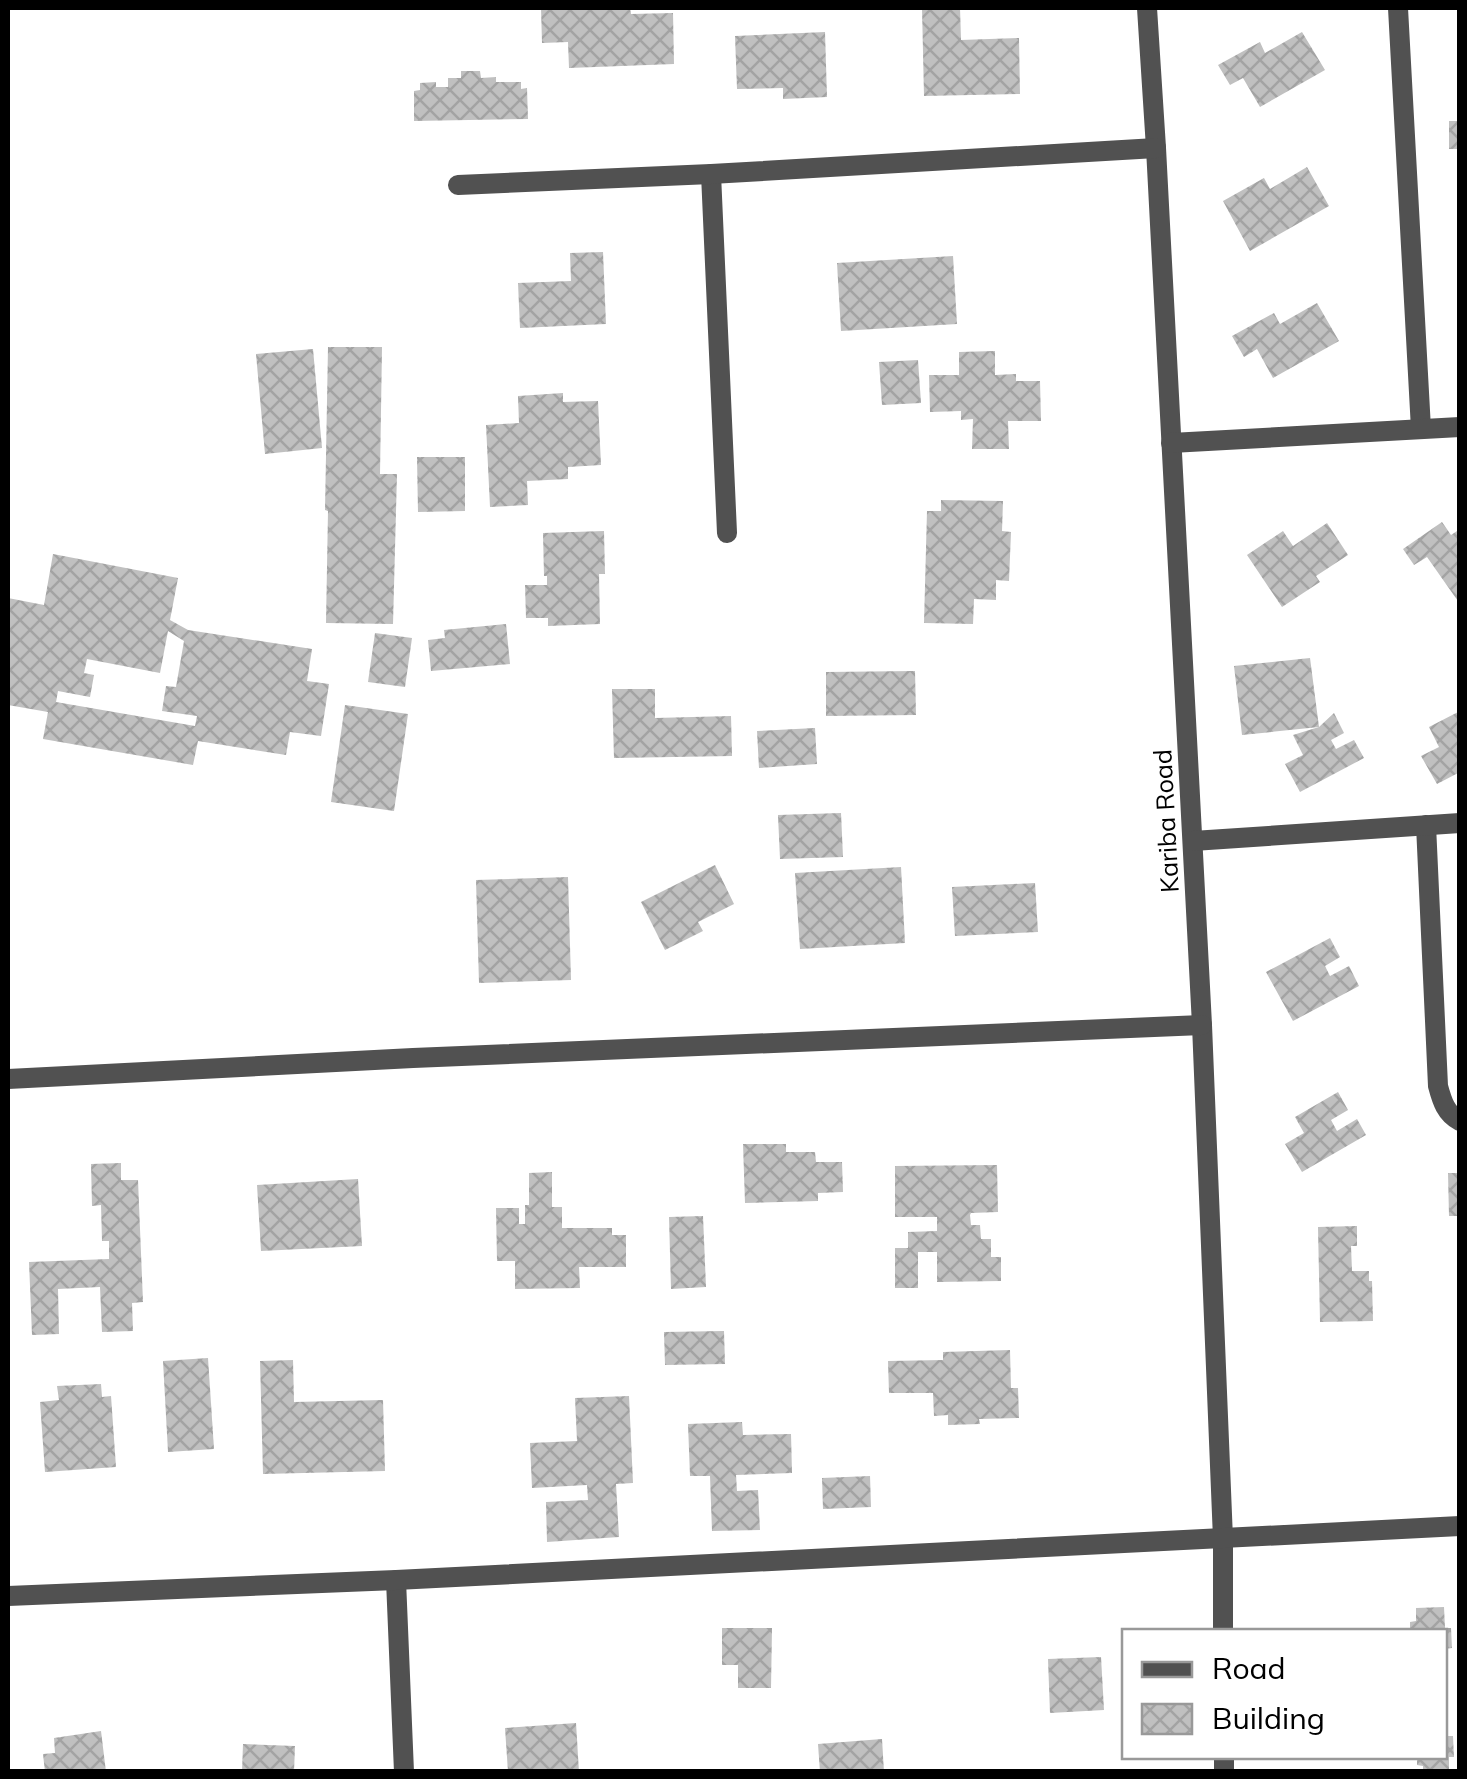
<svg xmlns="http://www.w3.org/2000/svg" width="1467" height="1779" font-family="Mulish,sans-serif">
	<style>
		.building { fill: url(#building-cross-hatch); fill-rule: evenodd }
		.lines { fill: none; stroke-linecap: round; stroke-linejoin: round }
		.minor { stroke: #515151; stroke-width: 20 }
		.labels { text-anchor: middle; stroke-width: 8; stroke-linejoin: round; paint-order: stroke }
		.street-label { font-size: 25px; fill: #000; stroke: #fff }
	</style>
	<defs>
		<pattern id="building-cross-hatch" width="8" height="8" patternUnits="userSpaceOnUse" patternTransform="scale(2.5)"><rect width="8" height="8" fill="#c0c0c0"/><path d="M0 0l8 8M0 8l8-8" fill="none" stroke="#a3a3a3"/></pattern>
	</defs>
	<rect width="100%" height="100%" fill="#fff"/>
	<!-- building -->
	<g class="building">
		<polygon points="541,8 630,8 631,14 673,13 674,64 569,68 568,42 542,43"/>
		<polygon points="922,8 960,8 961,40 1019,38 1020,94 924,96"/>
		<polygon points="825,32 827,97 783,99 783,88 737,89 735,36"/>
		<polygon points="1302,32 1325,70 1260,107 1243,78 1230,85 1218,65 1260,42 1265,53"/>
		<polygon points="461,71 480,71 481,78 496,77 496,82 521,82 521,89 527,88 528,119 414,121 414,91 420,90 420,83 436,82 436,87 448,87 448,78 461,78"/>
		<rect x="1449" y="121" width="11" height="28"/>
		<polygon points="1307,167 1329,206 1250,251 1223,201 1264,178 1270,189"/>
		<polygon points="603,252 606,324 520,328 518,283 571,281 570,253"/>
		<polygon points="953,256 957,324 841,331 837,263"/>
		<polygon points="1317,303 1339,341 1273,378 1257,349 1244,357 1232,336 1274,313 1280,324"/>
		<polygon points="328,347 382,347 380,474 397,474 393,624 326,623 328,511 325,510"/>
		<polygon points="313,349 322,448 265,454 256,354"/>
		<polygon points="995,351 995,375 1016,374 1016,381 1040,381 1041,421 1008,421 1009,449 972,449 973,419 961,420 961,411 930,412 929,375 959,375 959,352"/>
		<polygon points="918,360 921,403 882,405 879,362"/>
		<polygon points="563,393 563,402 598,401 601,465 568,467 568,479 527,481 528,505 490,507 486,425 519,423 518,396"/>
		<polygon points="417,457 465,457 465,511 418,512"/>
		<polygon points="941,500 1003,501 1002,531 1011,532 1009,581 996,580 996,600 974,599 973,624 924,623 927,511 941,511"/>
		<polygon points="1442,522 1451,535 1460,529 1460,604 1427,557 1414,565 1403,549"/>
		<polygon points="1327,523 1348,555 1316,576 1320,582 1282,607 1247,555 1283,531 1293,546"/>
		<polygon points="604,531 605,574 599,574 600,624 548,626 548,618 526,618 525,585 547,585 547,576 544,576 543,533"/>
		<path d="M 53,554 L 178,578 L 170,620 L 188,630 L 312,649 L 307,681 L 329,684 L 321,736 L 290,732 L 286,755 L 198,741 L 193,765 L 43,739 L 48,712 L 8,705 L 8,598 L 44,605 ZM 168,631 L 184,641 L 176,687 L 166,686 L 162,711 L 197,716 L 195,726 L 56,702 L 58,691 L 90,697 L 94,675 L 84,673 L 87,659 L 160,673 Z"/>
		<polygon points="506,624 510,664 431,671 428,640 445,638 444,630"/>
		<polygon points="375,633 412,638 405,687 368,682"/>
		<polygon points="1310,658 1319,727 1334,713 1344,733 1331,740 1336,749 1354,740 1364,758 1300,792 1285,764 1303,755 1293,735 1319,727 1242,735 1234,666"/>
		<polygon points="915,671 916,715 826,716 826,672"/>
		<polygon points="612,689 655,689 655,718 731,716 732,756 614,758"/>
		<polygon points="345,705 408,714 394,811 331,802"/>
		<polygon points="1460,711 1460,772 1437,784 1421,756 1439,747 1429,727"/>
		<polygon points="815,728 817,764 759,768 757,731"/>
		<polygon points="841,813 843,857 780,859 778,815"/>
		<polygon points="715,865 734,904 698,922 703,931 665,950 641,902"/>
		<polygon points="901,867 905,943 800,949 795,873"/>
		<polygon points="568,877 571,980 479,983 476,880"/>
		<polygon points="1035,883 1038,932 955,936 952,887"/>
		<polygon points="1330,938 1340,957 1325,966 1330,976 1349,966 1359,986 1293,1021 1266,972"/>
		<polygon points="1338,1092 1348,1110 1331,1120 1337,1131 1357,1119 1366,1135 1302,1172 1285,1144 1304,1133 1295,1117"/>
		<polygon points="743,1144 786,1144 786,1152 815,1152 816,1162 842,1162 843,1192 818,1193 818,1201 745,1203"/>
		<polygon points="121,1163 121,1180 138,1180 143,1302 132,1303 133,1331 102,1332 100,1287 58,1289 59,1334 32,1335 29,1262 109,1259 109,1241 102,1241 101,1205 92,1206 91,1164"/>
		<polygon points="997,1165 998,1212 971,1213 970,1215 971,1225 980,1225 981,1239 991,1239 991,1257 1001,1257 1001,1281 937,1282 937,1252 918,1252 918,1288 895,1288 895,1248 908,1248 908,1232 937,1231 937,1217 895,1217 895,1166"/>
		<polygon points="552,1172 552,1207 562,1207 562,1228 612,1228 612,1235 626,1235 626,1267 579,1267 580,1288 515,1289 515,1261 497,1261 496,1208 519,1208 519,1224 525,1224 525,1205 529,1205 529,1173"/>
		<polygon points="1448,1173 1460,1173 1460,1216 1449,1216"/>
		<polygon points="358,1179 362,1246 261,1251 257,1185"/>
		<polygon points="703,1216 706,1287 671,1289 669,1217"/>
		<polygon points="1357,1226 1357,1246 1351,1246 1352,1271 1369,1271 1369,1281 1372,1281 1373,1321 1320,1322 1318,1227"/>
		<polygon points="724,1331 725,1364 665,1365 664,1332"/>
		<polygon points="1010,1350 1011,1388 1018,1388 1019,1418 979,1419 980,1424 948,1425 948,1415 934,1416 933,1393 889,1393 888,1361 943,1360 943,1352"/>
		<polygon points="208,1358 214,1449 168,1452 163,1361"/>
		<polygon points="293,1360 294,1402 383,1400 385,1471 263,1474 260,1361"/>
		<polygon points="101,1384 102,1397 111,1396 116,1467 45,1472 40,1402 59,1400 57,1386"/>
		<polygon points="629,1396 633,1483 616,1484 619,1537 547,1542 546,1502 588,1500 587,1485 532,1488 530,1443 577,1441 575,1398"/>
		<polygon points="742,1422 743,1435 791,1434 792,1473 736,1475 737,1491 758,1490 760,1530 712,1531 710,1476 690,1476 688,1424"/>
		<polygon points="870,1476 871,1507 823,1509 822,1478"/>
		<polygon points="1444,1607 1445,1628 1451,1628 1452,1648 1444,1649 1444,1632 1410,1632 1410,1622 1416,1621 1416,1608"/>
		<polygon points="722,1628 772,1628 771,1688 738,1688 738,1665 722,1665"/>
		<polygon points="1101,1657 1104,1710 1050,1713 1048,1659"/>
		<polygon points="576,1723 579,1772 508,1772 505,1728"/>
		<polygon points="101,1731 106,1772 45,1772 43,1754 55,1753 54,1738"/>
		<polygon points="1444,1736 1453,1736 1454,1757 1449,1757 1449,1772 1423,1772 1423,1766 1417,1765 1417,1756 1444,1756"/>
		<polygon points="882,1739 884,1772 820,1772 818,1744"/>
		<polygon points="243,1744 295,1746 294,1772 242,1772"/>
	</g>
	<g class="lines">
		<!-- minor -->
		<g class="minor">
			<polyline points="1147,8 1156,148 1202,1025 1223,1539 1223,1632"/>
			<polyline points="1398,8 1421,429"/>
			<polyline points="711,174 727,533"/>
			<polyline points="458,185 711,174 1156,148"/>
			<polyline points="1171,443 1460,427"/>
			<path d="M 1426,825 L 1438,1086 C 1442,1101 1446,1114 1460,1121"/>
			<polyline points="1193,841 1460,823"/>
			<polyline points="8,1079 413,1058 1202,1025"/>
			<polyline points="396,1580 404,1772"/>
			<polyline points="8,1596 396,1580 1460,1526"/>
			<polyline points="1224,1756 1224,1772"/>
		</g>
	</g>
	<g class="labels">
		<!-- street labels -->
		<g class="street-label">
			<text transform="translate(1166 821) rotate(-93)" y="9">Kariba Road</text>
		</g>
	</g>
	<!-- border -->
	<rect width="1467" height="1779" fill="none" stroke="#000000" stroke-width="20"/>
	<!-- legend -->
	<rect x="1122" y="1629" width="325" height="130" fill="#ffffff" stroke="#999999" stroke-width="2.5"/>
	<rect x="1142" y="1662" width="50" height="15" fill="#515151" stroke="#999999" stroke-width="2.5"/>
	<text x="1212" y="1679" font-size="30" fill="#000000">Road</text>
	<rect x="1142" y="1704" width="50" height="30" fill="url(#building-cross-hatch)" stroke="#999999" stroke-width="2.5"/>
	<text x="1212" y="1729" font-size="30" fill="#000000">Building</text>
</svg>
